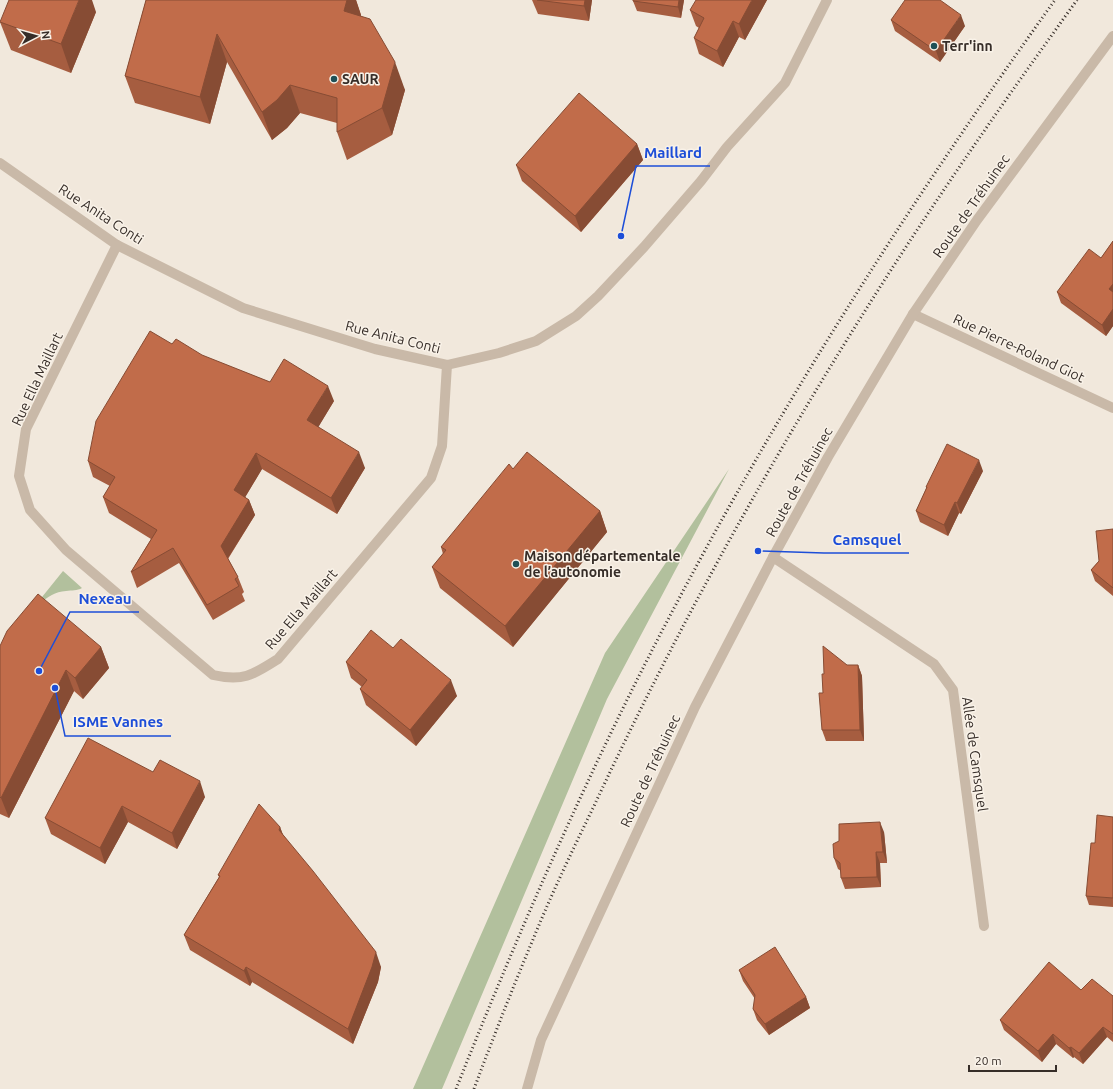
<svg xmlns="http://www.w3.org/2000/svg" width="1113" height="1089" font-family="Ubuntu,sans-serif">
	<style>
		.green { fill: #b2c09d }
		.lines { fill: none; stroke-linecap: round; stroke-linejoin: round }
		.minor { stroke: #c9b9a8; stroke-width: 10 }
		.rail { stroke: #362d28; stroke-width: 3; stroke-dasharray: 1 3; stroke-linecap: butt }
		.wall { fill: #a65d40 }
		.shaded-wall { fill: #874c34 }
		.building { fill: #c16c4a; stroke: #874c34 }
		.poi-dot { fill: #1f5056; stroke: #f9f2e8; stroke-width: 1.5 }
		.labels { text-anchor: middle; stroke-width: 3; stroke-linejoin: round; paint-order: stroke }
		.poi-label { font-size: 14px; font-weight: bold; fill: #362d28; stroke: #f9f2e8; text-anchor: start }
		.street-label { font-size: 14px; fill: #362d28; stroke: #f9f2e8 }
		.leader { fill: none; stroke: #1d4ed8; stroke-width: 1.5 }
		.callout-dot { fill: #1d4ed8; stroke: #f9f2e8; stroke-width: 1.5 }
		.callout-label { font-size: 15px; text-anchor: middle; font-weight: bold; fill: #1d4ed8; stroke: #f9f2e8; stroke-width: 3; stroke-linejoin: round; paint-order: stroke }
	</style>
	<rect width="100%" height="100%" fill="#f1e8dc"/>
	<!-- green -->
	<g class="green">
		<polygon points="729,469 607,699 442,1089 413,1089 605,653"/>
		<path d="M 63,571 L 82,588 C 77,591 72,590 66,591 C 55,592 48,596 40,604 L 38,602 Z"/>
	</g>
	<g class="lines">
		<!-- minor -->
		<g class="minor">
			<polyline points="0,163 117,245 243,308 375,349 447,365 499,353 536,341 576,316 598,296 644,247 701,181 727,147 785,83 827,0"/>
			<path d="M 117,245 L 26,429 L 19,476 L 30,510 L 66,550 L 213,675 C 243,682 253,675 278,659 L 431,478 L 442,446 L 447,365"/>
			<polyline points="913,314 1113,408"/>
			<polyline points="773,557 934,664 953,690 984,926"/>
			<polyline points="527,1089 541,1040 695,707 773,557 828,457 913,314 977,220 1113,36"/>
		</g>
		<!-- rail -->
		<g class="rail">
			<path d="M 456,1089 C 521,926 591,765 673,610 C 785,397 915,195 1055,0"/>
			<path d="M 474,1089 C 493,1038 513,987 534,937 C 552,893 573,849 594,806 C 676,630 771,459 875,295 C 939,194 1007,97 1077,0"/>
		</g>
	</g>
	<!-- wall -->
	<g class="wall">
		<polygon points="146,0 356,0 361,15 361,16 405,90 392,135 347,160 337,132 337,123 300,113 287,128 272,140 227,62 210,124 135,103 125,76"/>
		<polygon points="532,0 592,0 589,21 538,14"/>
		<polygon points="684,0 681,18 637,11 633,1"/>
		<polygon points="767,0 745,40 739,37 723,67 699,54 694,38 699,28 696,26 690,10"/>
		<polygon points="96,12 71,73 11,50 0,22"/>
		<polygon points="891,20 965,26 940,62 895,31"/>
		<polygon points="637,144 643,160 581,232 522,181 516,165"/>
		<polygon points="1113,241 1113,326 1106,336 1061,303 1057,292 1101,258"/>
		<polygon points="172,344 270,382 334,401 318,427 365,468 337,514 262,469 245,497 249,500 255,515 228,559 238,577 244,592 242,594 245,601 213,620 179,563 137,588 131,572 151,539 109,513 103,497 110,486 93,477 88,461"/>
		<polygon points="513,469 600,511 607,532 513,647 440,588 432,567 443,554 441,547"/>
		<polygon points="983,471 961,514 959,513 948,536 920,522 916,511 926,489 926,487"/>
		<polygon points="1113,529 1113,596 1095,581 1091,570 1099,561"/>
		<polygon points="0,646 101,647 109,668 83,699 74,691 9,818 0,814"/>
		<polygon points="393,648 457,696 416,746 366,705 360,689 362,687 351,678 346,662"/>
		<polygon points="847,665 858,665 862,676 864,741 826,741 822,730 823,693"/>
		<polygon points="153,772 205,797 177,849 128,822 105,864 51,834 45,818"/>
		<polygon points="1113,817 1113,907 1089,905 1086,896 1095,843"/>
		<polygon points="280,827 283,835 381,967 378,982 353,1044 252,982 250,986 190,950 184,935 219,877 218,875"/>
		<polygon points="884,832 887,863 880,863 881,887 845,889 841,878 841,871 838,869 834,858"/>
		<polygon points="739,970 806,997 810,1008 769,1035 757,1020 753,1009 755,999 743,981"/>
		<polygon points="1081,990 1113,996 1113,1042 1107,1037 1083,1064 1074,1057 1073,1058 1056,1044 1042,1062 1004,1030 1000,1020"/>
	</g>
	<!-- shaded-wall -->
	<g class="shaded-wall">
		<polygon points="79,0 92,0 96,12 71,73 61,44"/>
		<polygon points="347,0 356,0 361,15 354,39 344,11"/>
		<polygon points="585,0 592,0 589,21 584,6"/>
		<polygon points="679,0 684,0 681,18 678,7"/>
		<polygon points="752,0 767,0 745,40 739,24"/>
		<polygon points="961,15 965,26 940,62 936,51"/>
		<polygon points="733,21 739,37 723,67 717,51"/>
		<polygon points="217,34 227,62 210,124 200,97"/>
		<polygon points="395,62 405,90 392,135 382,108"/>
		<polygon points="290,85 300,113 287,128 272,140 262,112"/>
		<polygon points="637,144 643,160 581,232 575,216"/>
		<polygon points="1113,284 1113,299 1109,289"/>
		<polygon points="1113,309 1113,326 1106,336 1102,325"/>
		<polygon points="328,386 334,401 313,436 307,420"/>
		<polygon points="359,452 365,468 337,514 331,498"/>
		<polygon points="256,453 262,469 240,506 234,490"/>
		<polygon points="979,460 983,471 961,514 957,503"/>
		<polygon points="249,500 255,515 226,561 221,546"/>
		<polygon points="955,502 959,513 948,536 944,525"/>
		<polygon points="600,511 607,532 513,647 505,626"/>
		<polygon points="101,647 109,668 83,699 75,678"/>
		<polygon points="858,665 862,676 864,741 860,730"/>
		<polygon points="66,670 74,691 9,818 1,798"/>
		<polygon points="451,680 457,696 416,746 410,730"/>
		<polygon points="200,781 205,797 177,849 172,833"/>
		<polygon points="122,806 128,822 105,864 100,848"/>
		<polygon points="880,822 884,832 887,863 883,852"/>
		<polygon points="280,827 286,843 279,830"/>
		<polygon points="876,852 880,863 881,887 877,877"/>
		<polygon points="376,952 381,967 378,982 353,1044 348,1029"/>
		<polygon points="246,967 252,982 250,986 244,971"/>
		<polygon points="806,997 810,1008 769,1035 765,1024"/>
		<polygon points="1103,1027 1107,1037 1083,1064 1079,1053"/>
		<polygon points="1053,1034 1056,1044 1042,1062 1038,1051"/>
		<polygon points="1071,1047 1074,1057 1073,1058 1069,1048"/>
	</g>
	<!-- building -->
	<g class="building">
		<polygon points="9,0 79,0 61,44 0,22"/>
		<polygon points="146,0 347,0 344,11 370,19 395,62 382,108 337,132 337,98 290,85 277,100 262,112 217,34 200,97 125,76"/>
		<polygon points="537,0 585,0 584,6"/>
		<polygon points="633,0 679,0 678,7 633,1"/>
		<polygon points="696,0 752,0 739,24 733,21 717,51 694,38 704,18 690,10"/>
		<polygon points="905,0 940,0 961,15 936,51 891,20"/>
		<polygon points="579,93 637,144 575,216 516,165"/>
		<polygon points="1113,241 1113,284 1109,289 1113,292 1113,309 1102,325 1057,292 1089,249 1101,258"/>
		<polygon points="150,331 172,344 176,339 202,355 270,382 284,359 328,386 307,420 359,452 331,498 256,453 234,490 249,500 221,546 238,577 235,579 239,586 207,605 173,548 131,572 157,530 103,497 115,477 88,461 96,421"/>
		<polygon points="947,444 979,460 957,503 955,502 944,525 916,511 927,487 926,487"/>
		<polygon points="527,452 600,511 505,626 432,567 446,550 441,547 509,464 513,469"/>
		<polygon points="1113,529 1113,588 1091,570 1099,561 1096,531"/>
		<polygon points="38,594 101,647 75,678 66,670 1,798 0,797 0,646 7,631"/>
		<polygon points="371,630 393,648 401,639 451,680 410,730 360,689 367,680 346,662"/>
		<polygon points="823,646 847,665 858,665 860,730 822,730 819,693 823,693 822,674 824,674"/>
		<polygon points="88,738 153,772 160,760 200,781 172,833 122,806 100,848 45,818"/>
		<polygon points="259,804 280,827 279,830 313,871 376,952 372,967 348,1029 246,967 244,971 184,935 220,876 218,875"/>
		<polygon points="1097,815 1113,817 1113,898 1086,896 1091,843 1095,843"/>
		<polygon points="880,822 883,852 876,852 877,877 841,878 840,863 834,858 833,844 839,841 839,824"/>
		<polygon points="775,947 806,997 765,1024 753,1009 755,995 739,970"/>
		<polygon points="1049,962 1081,990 1092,979 1113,996 1113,1034 1103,1027 1079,1053 1071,1047 1069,1048 1053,1034 1038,1051 1000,1020"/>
	</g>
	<!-- markers -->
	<g class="poi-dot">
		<circle cx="934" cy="46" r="4"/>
		<circle cx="334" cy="79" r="4"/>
		<circle cx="516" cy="564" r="4"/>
	</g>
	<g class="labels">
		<!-- poi labels -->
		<g class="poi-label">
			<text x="942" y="51">Terr'inn</text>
			<text x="342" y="84">SAUR</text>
			<text x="524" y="561">Maison départementale<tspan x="524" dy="16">de l’autonomie</tspan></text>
		</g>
		<!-- street labels -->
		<g class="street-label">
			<text transform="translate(971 206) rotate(-55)" y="5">Route de Tréhuinec</text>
			<text transform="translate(101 214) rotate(33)" y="5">Rue Anita Conti</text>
			<text transform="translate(393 337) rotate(14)" y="5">Rue Anita Conti</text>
			<text transform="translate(1019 348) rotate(25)" y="5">Rue Pierre-Roland Giot</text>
			<text transform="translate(37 379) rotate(-65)" y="5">Rue Ella Maillart</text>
			<text transform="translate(799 482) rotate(-61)" y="5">Route de Tréhuinec</text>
			<text transform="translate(301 609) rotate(-49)" y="5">Rue Ella Maillart</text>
			<text transform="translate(975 754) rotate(82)" y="5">Allée de Camsquel</text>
			<text transform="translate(650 771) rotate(-65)" y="5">Route de Tréhuinec</text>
		</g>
	</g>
	<!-- callouts -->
	<path class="leader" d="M621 236L636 166H710M758 551L824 553H909M39 671L70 612H139M55 688L65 736H171"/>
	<g class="callout-dot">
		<circle cx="621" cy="236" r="4"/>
		<circle cx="758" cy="551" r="4"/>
		<circle cx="39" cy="671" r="4"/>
		<circle cx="55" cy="688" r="4"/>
	</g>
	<g class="callout-label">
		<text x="673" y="158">Maillard</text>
		<text x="867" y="545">Camsquel</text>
		<text x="105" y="604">Nexeau</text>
		<text x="118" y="727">ISME Vannes</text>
	</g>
	<!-- north arrow -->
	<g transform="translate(36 36) rotate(84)" stroke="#f9f2e8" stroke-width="3" paint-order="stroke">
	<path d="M0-3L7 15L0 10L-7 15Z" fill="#362d28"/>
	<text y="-6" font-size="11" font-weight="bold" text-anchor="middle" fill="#362d28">N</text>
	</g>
	<!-- scale -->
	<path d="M969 1065v6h87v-6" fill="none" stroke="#362d28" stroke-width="2"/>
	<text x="975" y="1065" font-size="12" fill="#362d28" stroke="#f9f2e8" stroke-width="3" paint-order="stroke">20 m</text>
</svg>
